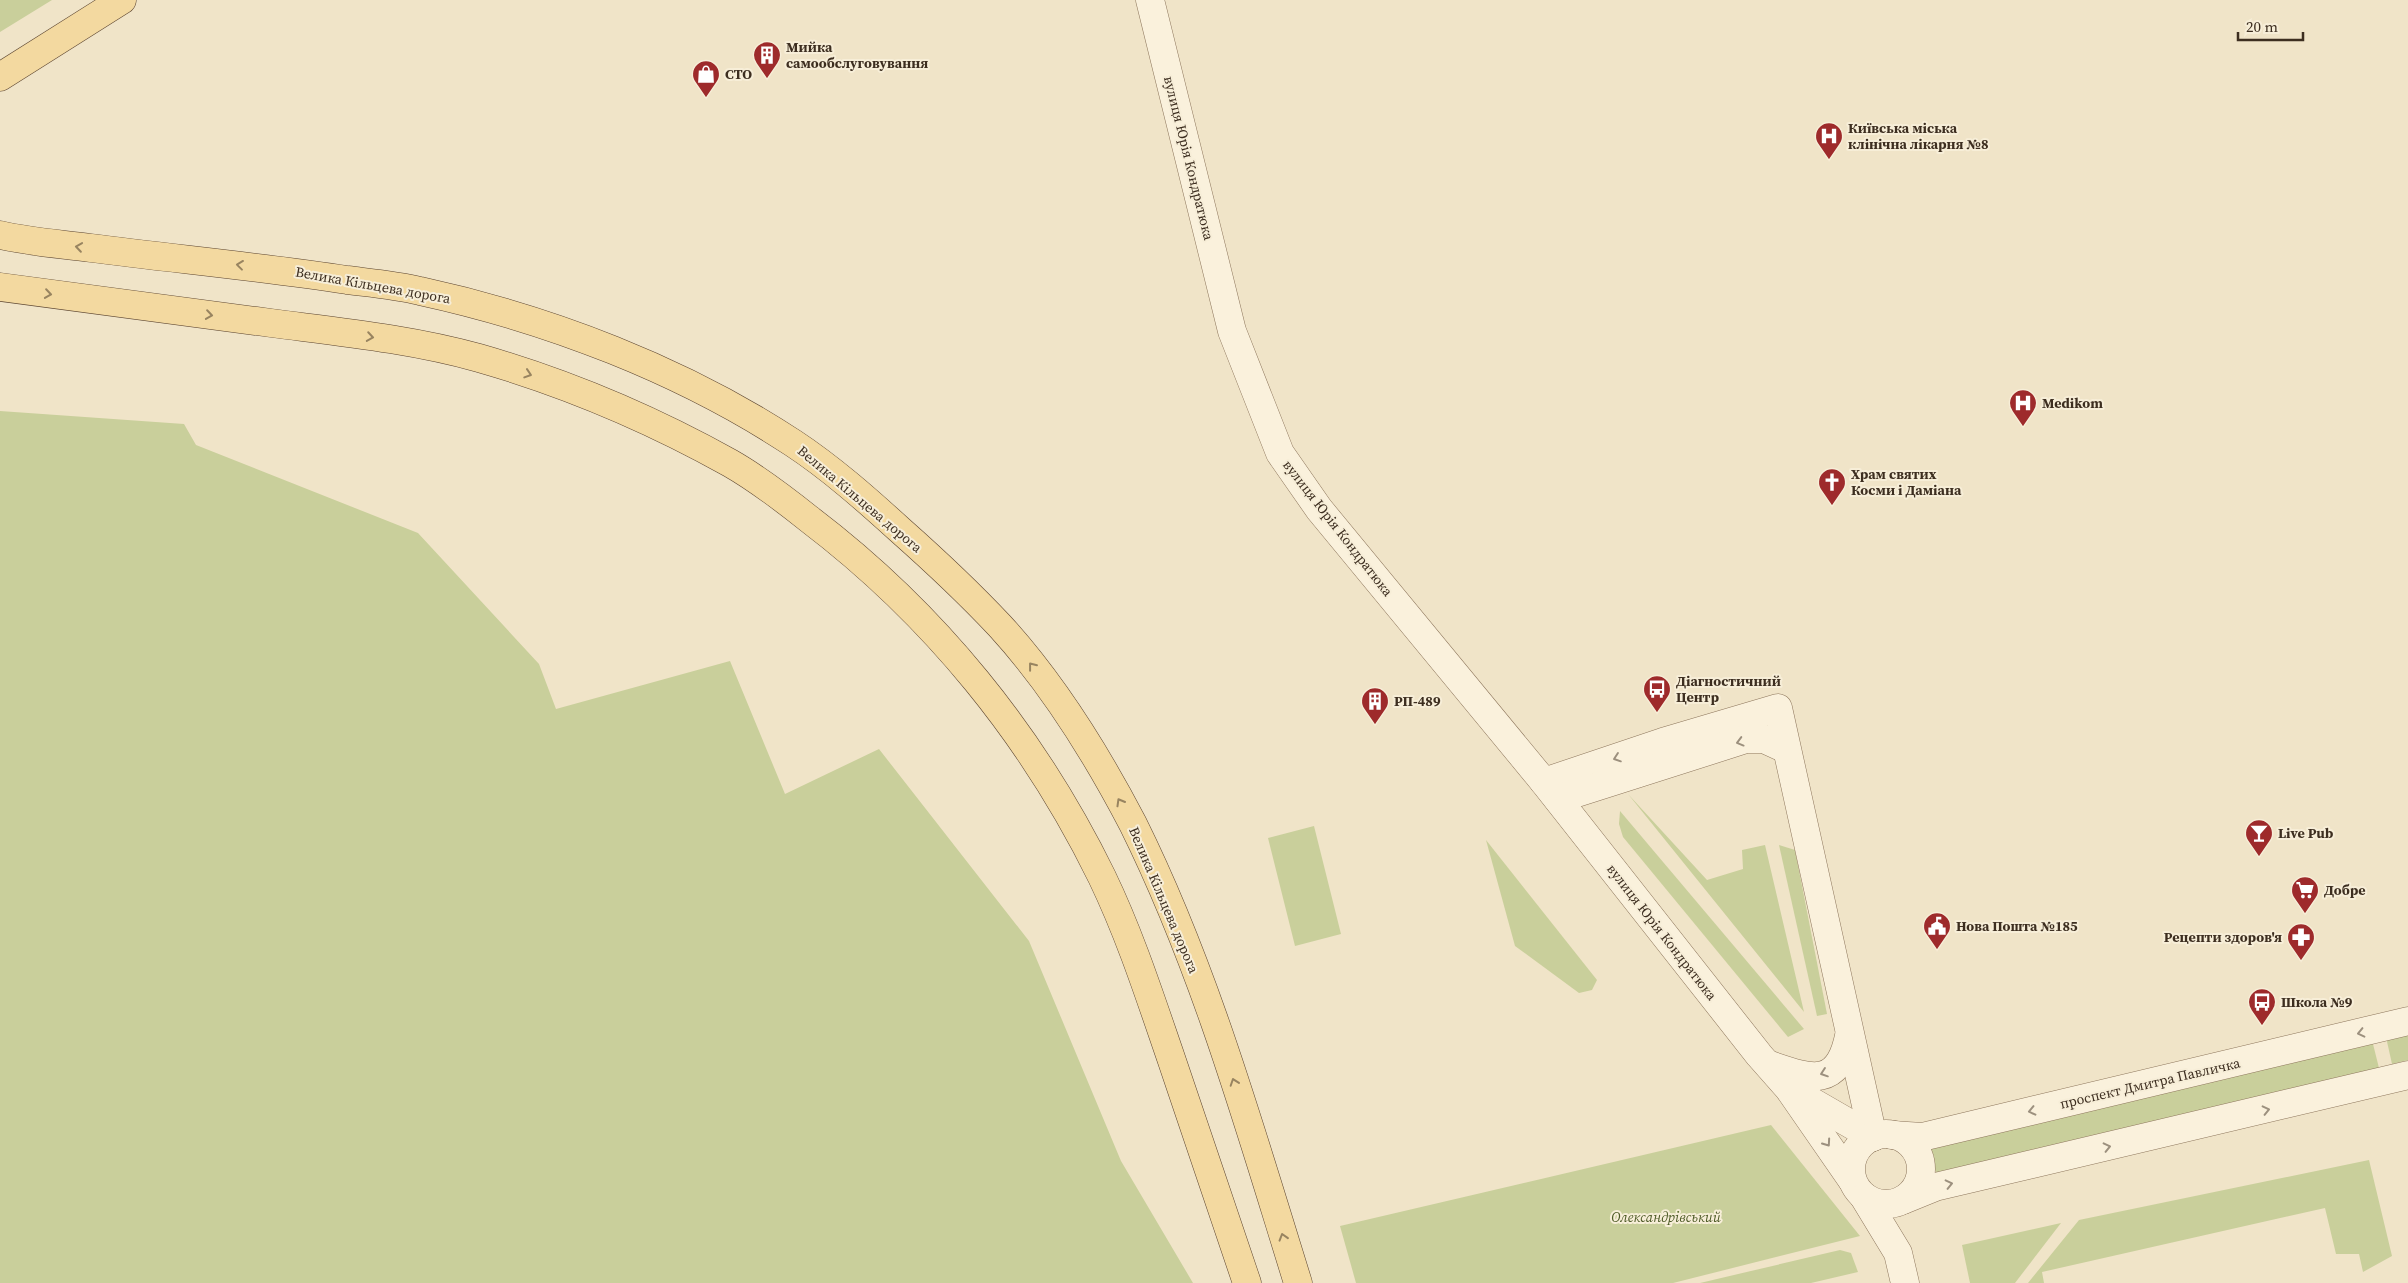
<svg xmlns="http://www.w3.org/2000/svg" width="2408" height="1283" font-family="'Source Serif 4',serif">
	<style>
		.green { fill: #c9cf9b }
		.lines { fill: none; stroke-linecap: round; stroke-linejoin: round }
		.minor-casing { stroke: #8d765c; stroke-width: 29 }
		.major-casing { stroke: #5b4430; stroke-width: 29 }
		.minor { stroke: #faf1dc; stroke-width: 28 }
		.major { stroke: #f3d9a0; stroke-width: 28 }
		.oneway { stroke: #988460 }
		.oneway2 { stroke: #9c907e }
		.labels { text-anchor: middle; stroke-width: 4; stroke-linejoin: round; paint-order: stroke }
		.poi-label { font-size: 14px; font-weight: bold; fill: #3d2e20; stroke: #f7eed8; text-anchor: start }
		.street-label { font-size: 14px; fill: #3d2e20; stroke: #f7eed8 }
		.park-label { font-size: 14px; font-style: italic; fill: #4d5a26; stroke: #f7eed8 }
	</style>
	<rect width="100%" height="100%" fill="#f0e4c8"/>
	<!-- green -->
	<g class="green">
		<polygon points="0,0 52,0 0,32"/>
		<polygon points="0,411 184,424 196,445 418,533 539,664 556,709 730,661 785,794 879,749 1029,941 1121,1161 1193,1283 0,1283"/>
		<polygon points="1628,794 1707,880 1743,869 1742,850 1765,845 1804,1012"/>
		<polygon points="1620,811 1804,1029 1788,1037 1623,837 1619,824"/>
		<polygon points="1314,826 1341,934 1295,946 1268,838"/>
		<polygon points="1486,840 1597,980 1592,990 1579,993 1515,946"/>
		<polygon points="1779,845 1795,850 1827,1014 1817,1016"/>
		<polygon points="2408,1023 2408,1060 2392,1064 2384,1028"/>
		<polygon points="2371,1036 2380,1072 1936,1173 1928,1140"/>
		<polygon points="1771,1125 1860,1236 1673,1283 1356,1283 1340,1226"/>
		<polygon points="2369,1160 2392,1256 2363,1272 2359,1254 2336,1254 2325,1208 2042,1272 2044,1283 2028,1283 2079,1220"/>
		<polygon points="2061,1223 2015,1283 1970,1283 1962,1245"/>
		<polygon points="1840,1250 1851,1253 1858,1272 1811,1283 1700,1283"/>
	</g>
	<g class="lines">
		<!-- minor casing -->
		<g class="minor-casing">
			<g id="minor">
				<polyline points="1150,0 1232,331 1280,453 1319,509 1544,782 1759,1055 1789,1089 1852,1180"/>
				<polyline points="1544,782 1663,742 1778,708 1873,1137"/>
				<polyline points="1558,799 1746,739 1764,739 1786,749"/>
				<path d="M 1770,1065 C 1811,1079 1838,1089 1849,1036"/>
				<polyline points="1795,1092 1873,1137"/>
				<circle cx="1886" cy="1169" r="35"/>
				<polyline points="1892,1135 1922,1137 2408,1021"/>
				<polyline points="1864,1197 1898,1253 1905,1283"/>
				<polyline points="1903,1200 1935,1187 2408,1075"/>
			</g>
		</g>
		<!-- major casing -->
		<g class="major-casing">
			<g id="major">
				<polyline points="0,77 122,0"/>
				<path d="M 0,235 C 30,242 61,244 91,248 C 176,259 262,267 347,280 C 371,283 396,285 420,291 C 549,319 682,370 793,443 C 831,468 867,500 900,530 C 935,561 968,592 1000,626 C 1053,684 1097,755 1133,824 C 1205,969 1250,1129 1298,1283"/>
				<path d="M 0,287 C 90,299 180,311 271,323 C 340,332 411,339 479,358 C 566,383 651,419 730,463 C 758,479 784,499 809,519 C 934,614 1033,736 1102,877 C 1130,935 1150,997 1171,1058 C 1196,1133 1222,1208 1247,1283"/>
			</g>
		</g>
		<!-- minor -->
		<use href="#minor" class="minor"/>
		<!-- major -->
		<use href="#major" class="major"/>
	</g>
	<!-- one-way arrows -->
	<defs><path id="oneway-chevron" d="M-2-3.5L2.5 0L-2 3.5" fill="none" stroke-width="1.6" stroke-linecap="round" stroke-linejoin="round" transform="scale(1.25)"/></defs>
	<g class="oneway">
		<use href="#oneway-chevron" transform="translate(79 247) rotate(-172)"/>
		<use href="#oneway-chevron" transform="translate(240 265) rotate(-173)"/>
		<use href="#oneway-chevron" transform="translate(48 294) rotate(8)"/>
		<use href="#oneway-chevron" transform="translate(209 315) rotate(8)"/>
		<use href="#oneway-chevron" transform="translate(370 337) rotate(9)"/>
		<use href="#oneway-chevron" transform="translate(528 374) rotate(18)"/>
		<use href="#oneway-chevron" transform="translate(1032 666) rotate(-128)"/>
		<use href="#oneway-chevron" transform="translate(1120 802) rotate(-120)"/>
		<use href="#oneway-chevron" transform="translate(1234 1082) rotate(-109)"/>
		<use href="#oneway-chevron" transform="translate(1283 1237) rotate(-107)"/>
	</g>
	<g class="oneway2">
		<use href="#oneway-chevron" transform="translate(1740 742) rotate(165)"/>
		<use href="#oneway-chevron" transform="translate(1617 758) rotate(161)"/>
		<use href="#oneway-chevron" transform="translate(2361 1033) rotate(167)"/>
		<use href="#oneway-chevron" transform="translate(1824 1073) rotate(161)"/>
		<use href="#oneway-chevron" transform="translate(2266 1110) rotate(-13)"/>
		<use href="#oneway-chevron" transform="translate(2032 1111) rotate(167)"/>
		<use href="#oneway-chevron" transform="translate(1827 1143) rotate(55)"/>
		<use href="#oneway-chevron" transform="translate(2107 1147) rotate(-13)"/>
		<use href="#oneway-chevron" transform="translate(1949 1184) rotate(-13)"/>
	</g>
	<!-- icons -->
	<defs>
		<g id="building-pin" transform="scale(1.4375)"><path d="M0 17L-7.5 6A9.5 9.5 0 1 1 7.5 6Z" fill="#9e2a2b" stroke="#f7eed8"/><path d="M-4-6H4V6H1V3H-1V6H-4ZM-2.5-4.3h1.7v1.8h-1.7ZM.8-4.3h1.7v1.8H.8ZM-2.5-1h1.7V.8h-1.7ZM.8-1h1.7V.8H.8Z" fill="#fff"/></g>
		<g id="shop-pin" transform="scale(1.4375)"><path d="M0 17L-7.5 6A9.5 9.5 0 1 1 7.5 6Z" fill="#9e2a2b" stroke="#f7eed8"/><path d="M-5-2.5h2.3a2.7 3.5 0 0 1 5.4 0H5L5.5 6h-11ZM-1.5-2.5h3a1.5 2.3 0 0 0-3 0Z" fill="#fff"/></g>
		<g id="hospital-pin" transform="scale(1.4375)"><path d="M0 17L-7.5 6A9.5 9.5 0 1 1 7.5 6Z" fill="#9e2a2b" stroke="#f7eed8"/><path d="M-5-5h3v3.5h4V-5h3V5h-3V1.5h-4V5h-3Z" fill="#fff"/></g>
		<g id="church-pin" transform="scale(1.4375)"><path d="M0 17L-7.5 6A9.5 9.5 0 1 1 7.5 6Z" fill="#9e2a2b" stroke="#f7eed8"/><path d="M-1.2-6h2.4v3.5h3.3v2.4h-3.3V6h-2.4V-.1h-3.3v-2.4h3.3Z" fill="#fff"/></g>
		<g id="bus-pin" transform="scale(1.4375)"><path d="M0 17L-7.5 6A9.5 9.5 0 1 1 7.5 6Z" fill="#9e2a2b" stroke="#f7eed8"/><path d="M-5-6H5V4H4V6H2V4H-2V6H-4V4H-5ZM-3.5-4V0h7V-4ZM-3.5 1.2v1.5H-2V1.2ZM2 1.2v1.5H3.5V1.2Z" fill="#fff"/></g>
		<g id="bar-pin" transform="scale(1.4375)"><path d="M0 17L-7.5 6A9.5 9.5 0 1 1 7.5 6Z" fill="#9e2a2b" stroke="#f7eed8"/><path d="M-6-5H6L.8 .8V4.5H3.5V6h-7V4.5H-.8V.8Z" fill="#fff"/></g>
		<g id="supermarket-pin" transform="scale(1.4375)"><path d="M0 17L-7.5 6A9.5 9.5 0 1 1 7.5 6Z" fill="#9e2a2b" stroke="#f7eed8"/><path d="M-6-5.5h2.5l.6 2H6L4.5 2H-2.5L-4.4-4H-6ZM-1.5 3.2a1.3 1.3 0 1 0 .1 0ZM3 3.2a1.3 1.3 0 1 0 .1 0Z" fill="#fff"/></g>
		<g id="civic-pin" transform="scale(1.4375)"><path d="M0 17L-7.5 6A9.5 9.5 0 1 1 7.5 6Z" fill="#9e2a2b" stroke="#f7eed8"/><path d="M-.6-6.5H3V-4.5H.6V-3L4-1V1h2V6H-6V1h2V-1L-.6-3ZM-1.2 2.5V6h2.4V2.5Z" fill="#fff"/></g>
		<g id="pharmacy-pin" transform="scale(1.4375)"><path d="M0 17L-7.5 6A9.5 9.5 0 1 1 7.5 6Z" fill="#9e2a2b" stroke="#f7eed8"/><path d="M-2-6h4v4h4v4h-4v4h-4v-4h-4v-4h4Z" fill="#fff"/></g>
	</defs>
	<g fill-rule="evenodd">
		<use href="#building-pin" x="767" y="55"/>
		<use href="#shop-pin" x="706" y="74"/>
		<use href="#hospital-pin" x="1829" y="136"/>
		<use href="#hospital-pin" x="2023" y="403"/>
		<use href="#church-pin" x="1832" y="482"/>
		<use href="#bus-pin" x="1657" y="689"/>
		<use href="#building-pin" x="1375" y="701"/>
		<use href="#bar-pin" x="2259" y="833"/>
		<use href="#supermarket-pin" x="2305" y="890"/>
		<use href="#civic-pin" x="1937" y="926"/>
		<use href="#pharmacy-pin" x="2301" y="937"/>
		<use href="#bus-pin" x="2262" y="1002"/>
	</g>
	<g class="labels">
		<!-- poi labels -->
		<g class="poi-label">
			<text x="786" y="52">Мийка<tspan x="786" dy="16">самообслуговування</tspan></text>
			<text x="725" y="79">СТО</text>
			<text x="1848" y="133">Київська міська<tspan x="1848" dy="16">клінічна лікарня №8</tspan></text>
			<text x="2042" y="408">Medikom</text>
			<text x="1851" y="479">Храм святих<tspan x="1851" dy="16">Косми і Даміана</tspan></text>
			<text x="1676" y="686">Діагностичний<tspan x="1676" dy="16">Центр</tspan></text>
			<text x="1394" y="706">РП-489</text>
			<text x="2278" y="838">Live Pub</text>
			<text x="2324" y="895">Добре</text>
			<text x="1956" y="931">Нова Пошта №185</text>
			<text x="2282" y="942" text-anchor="end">Рецепти здоров'я</text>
			<text x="2281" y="1007">Школа №9</text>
		</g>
		<!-- street labels -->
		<g class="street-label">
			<text transform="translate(1189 158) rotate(76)" y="5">вулиця Юрія Кондратюка</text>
			<text transform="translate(373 285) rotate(10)" y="5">Велика Кільцева дорога</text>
			<text transform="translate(860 499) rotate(40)" y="5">Велика Кільцева дорога</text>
			<text transform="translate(1338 528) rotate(52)" y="5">вулиця Юрія Кондратюка</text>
			<text transform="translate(1164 900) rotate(67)" y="5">Велика Кільцева дорога</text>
			<text transform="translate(1662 932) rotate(52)" y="5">вулиця Юрія Кондратюка</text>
			<text transform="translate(2150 1083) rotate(-13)" y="5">проспект Дмитра Павличка</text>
		</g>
		<!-- park labels -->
		<g class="park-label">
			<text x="1666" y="1222">Олександрівський</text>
		</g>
	</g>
	<!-- scale -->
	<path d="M2238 32v8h65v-8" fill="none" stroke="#3d2e20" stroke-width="2.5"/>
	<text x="2246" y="32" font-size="15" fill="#3d2e20" stroke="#f7eed8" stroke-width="4" paint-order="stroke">20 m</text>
</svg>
